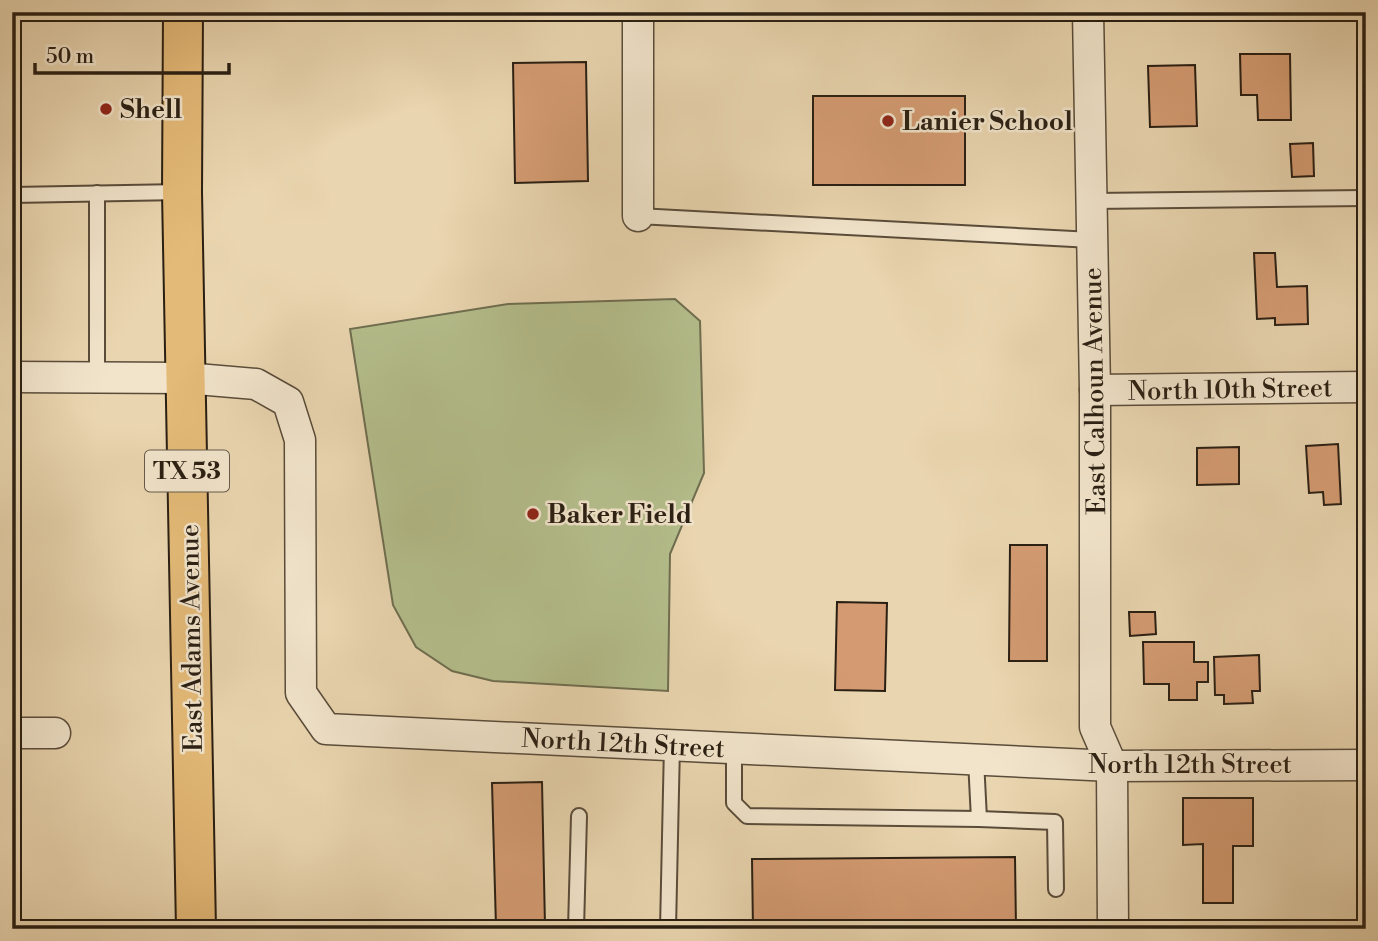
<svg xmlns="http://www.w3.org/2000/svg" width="1378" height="941" font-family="'Libre Bodoni',serif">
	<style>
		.green { fill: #b4be8c; stroke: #6f6e50; stroke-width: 2 }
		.building { fill: #d49b72; stroke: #2a1f13; stroke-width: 2 }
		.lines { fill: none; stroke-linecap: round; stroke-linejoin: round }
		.lane-casing { stroke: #5a4c3a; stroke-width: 18 }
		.street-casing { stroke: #5a4c3a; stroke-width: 33 }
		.primary-casing { stroke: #2a1f13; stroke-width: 42 }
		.lane { stroke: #f1e4cb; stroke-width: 14 }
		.street { stroke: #f1e4cb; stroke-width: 30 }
		.primary { stroke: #e4ba78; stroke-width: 38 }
		.poi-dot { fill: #8f2418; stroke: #f1e4cb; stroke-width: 2.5 }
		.labels { text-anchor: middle; stroke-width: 5; stroke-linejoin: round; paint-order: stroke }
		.shield { fill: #f1e4cb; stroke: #665a4a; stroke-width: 2 }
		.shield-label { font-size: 24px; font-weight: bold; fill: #2a1f13 }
		.poi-label { font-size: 26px; font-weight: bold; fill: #2a1f13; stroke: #f1e4cb; text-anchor: start }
		.street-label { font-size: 26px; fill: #2a1f13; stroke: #f1e4cb }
	</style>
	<rect width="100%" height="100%" fill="#e9d5af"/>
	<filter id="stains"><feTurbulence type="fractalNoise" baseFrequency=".00286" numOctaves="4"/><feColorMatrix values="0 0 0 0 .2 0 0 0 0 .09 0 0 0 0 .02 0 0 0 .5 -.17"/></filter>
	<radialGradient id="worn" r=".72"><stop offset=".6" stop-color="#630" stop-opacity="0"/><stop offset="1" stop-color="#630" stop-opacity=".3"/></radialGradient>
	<!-- green -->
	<polygon class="green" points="675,299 700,321 704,473 670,554 668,691 493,681 452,671 416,647 393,605 350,329 508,304"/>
	<!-- building -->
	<g class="building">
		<polygon points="1240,54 1290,54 1291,120 1258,120 1257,95 1241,95"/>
		<polygon points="586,62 588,181 515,183 513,63"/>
		<polygon points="1195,65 1197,126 1150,127 1148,66"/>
		<rect x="813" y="96" width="152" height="89"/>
		<polygon points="1313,143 1314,176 1292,177 1290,144"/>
		<polygon points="1254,253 1275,253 1277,287 1307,286 1308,324 1275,325 1275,318 1257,319"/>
		<polygon points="1338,444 1341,504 1324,505 1323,492 1309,493 1306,446"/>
		<polygon points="1239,447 1239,484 1197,485 1197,448"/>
		<polygon points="1010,545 1047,545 1047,661 1009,661"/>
		<polygon points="837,602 887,603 885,691 835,690"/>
		<polygon points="1129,612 1155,612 1156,634 1130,636"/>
		<polygon points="1143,642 1194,642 1194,662 1208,662 1208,682 1197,682 1197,700 1169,700 1169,684 1144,684"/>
		<polygon points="1259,655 1260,691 1252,691 1253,703 1224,704 1224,695 1215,695 1214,657"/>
		<polygon points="542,782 545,926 496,927 492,783"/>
		<polygon points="1183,798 1253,798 1253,846 1233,846 1233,903 1203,903 1203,844 1183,845"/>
		<polygon points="1015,857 1016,929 753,929 752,859"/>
	</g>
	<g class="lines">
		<!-- lane casing -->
		<g class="lane-casing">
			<g id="lane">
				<polyline points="12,195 182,192"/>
				<polyline points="1092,201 1366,198"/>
				<polyline points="638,216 1092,240"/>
				<polyline points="97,378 97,193"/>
				<polyline points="734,748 734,803 747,816 979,819 976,760"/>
				<polyline points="979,819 1055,822 1056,889"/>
				<polyline points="576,929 579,816"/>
				<polyline points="668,929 672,745"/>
			</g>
		</g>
		<!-- street casing -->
		<g class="street-casing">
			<g id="street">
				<polyline points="638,12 638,216"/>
				<polyline points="1088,12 1095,390 1095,727 1112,766 1113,929"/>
				<polyline points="12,377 185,378 256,384 288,402 300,440 301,693 326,729 1112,766 1366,765"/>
				<polyline points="1095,390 1366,387"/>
				<polyline points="12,733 55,733"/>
			</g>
		</g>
		<!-- primary casing -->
		<g class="primary-casing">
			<polyline id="primary" points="183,12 182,192 196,929"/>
		</g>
		<!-- lane -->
		<use href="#lane" class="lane"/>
		<!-- street -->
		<use href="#street" class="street"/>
		<!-- primary -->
		<use href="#primary" class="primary"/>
	</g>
	<!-- markers -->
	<g class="poi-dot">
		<circle cx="106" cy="109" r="7"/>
		<circle cx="888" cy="121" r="7"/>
		<circle cx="533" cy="514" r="7"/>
	</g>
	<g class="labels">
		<!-- shield labels -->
		<rect class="shield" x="145" y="450.5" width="84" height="41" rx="5"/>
		<g class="shield-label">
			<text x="187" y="479">TX 53</text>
		</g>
		<!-- poi labels -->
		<g class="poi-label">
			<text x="120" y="118">Shell</text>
			<text x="902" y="130">Lanier School</text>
			<text x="547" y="523">Baker Field</text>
		</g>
		<!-- street labels -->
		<g class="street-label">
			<text transform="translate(1230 389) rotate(-1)" y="9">North 10th Street</text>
			<text transform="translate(1094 391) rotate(-91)" y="9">East Calhoun Avenue</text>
			<text transform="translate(191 638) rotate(-91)" y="9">East Adams Avenue</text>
			<text transform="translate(623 743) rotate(3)" y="9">North 12th Street</text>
			<text x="1190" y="773">North 12th Street</text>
		</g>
	</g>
	<!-- margin -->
	<rect width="1378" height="941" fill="none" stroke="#e9d5af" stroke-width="42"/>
	<rect x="14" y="14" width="1350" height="913" fill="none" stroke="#2a1f13" stroke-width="3.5"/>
	<rect x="21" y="21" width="1336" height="899" fill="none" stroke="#2a1f13" stroke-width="2"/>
	<!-- scale -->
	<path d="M35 63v10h194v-10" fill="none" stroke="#2a1f13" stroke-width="3.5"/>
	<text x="46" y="63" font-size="21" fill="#2a1f13" stroke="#f1e4cb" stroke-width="5" paint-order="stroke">50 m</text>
	<rect width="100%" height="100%" filter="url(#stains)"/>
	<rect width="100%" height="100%" fill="url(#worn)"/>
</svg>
